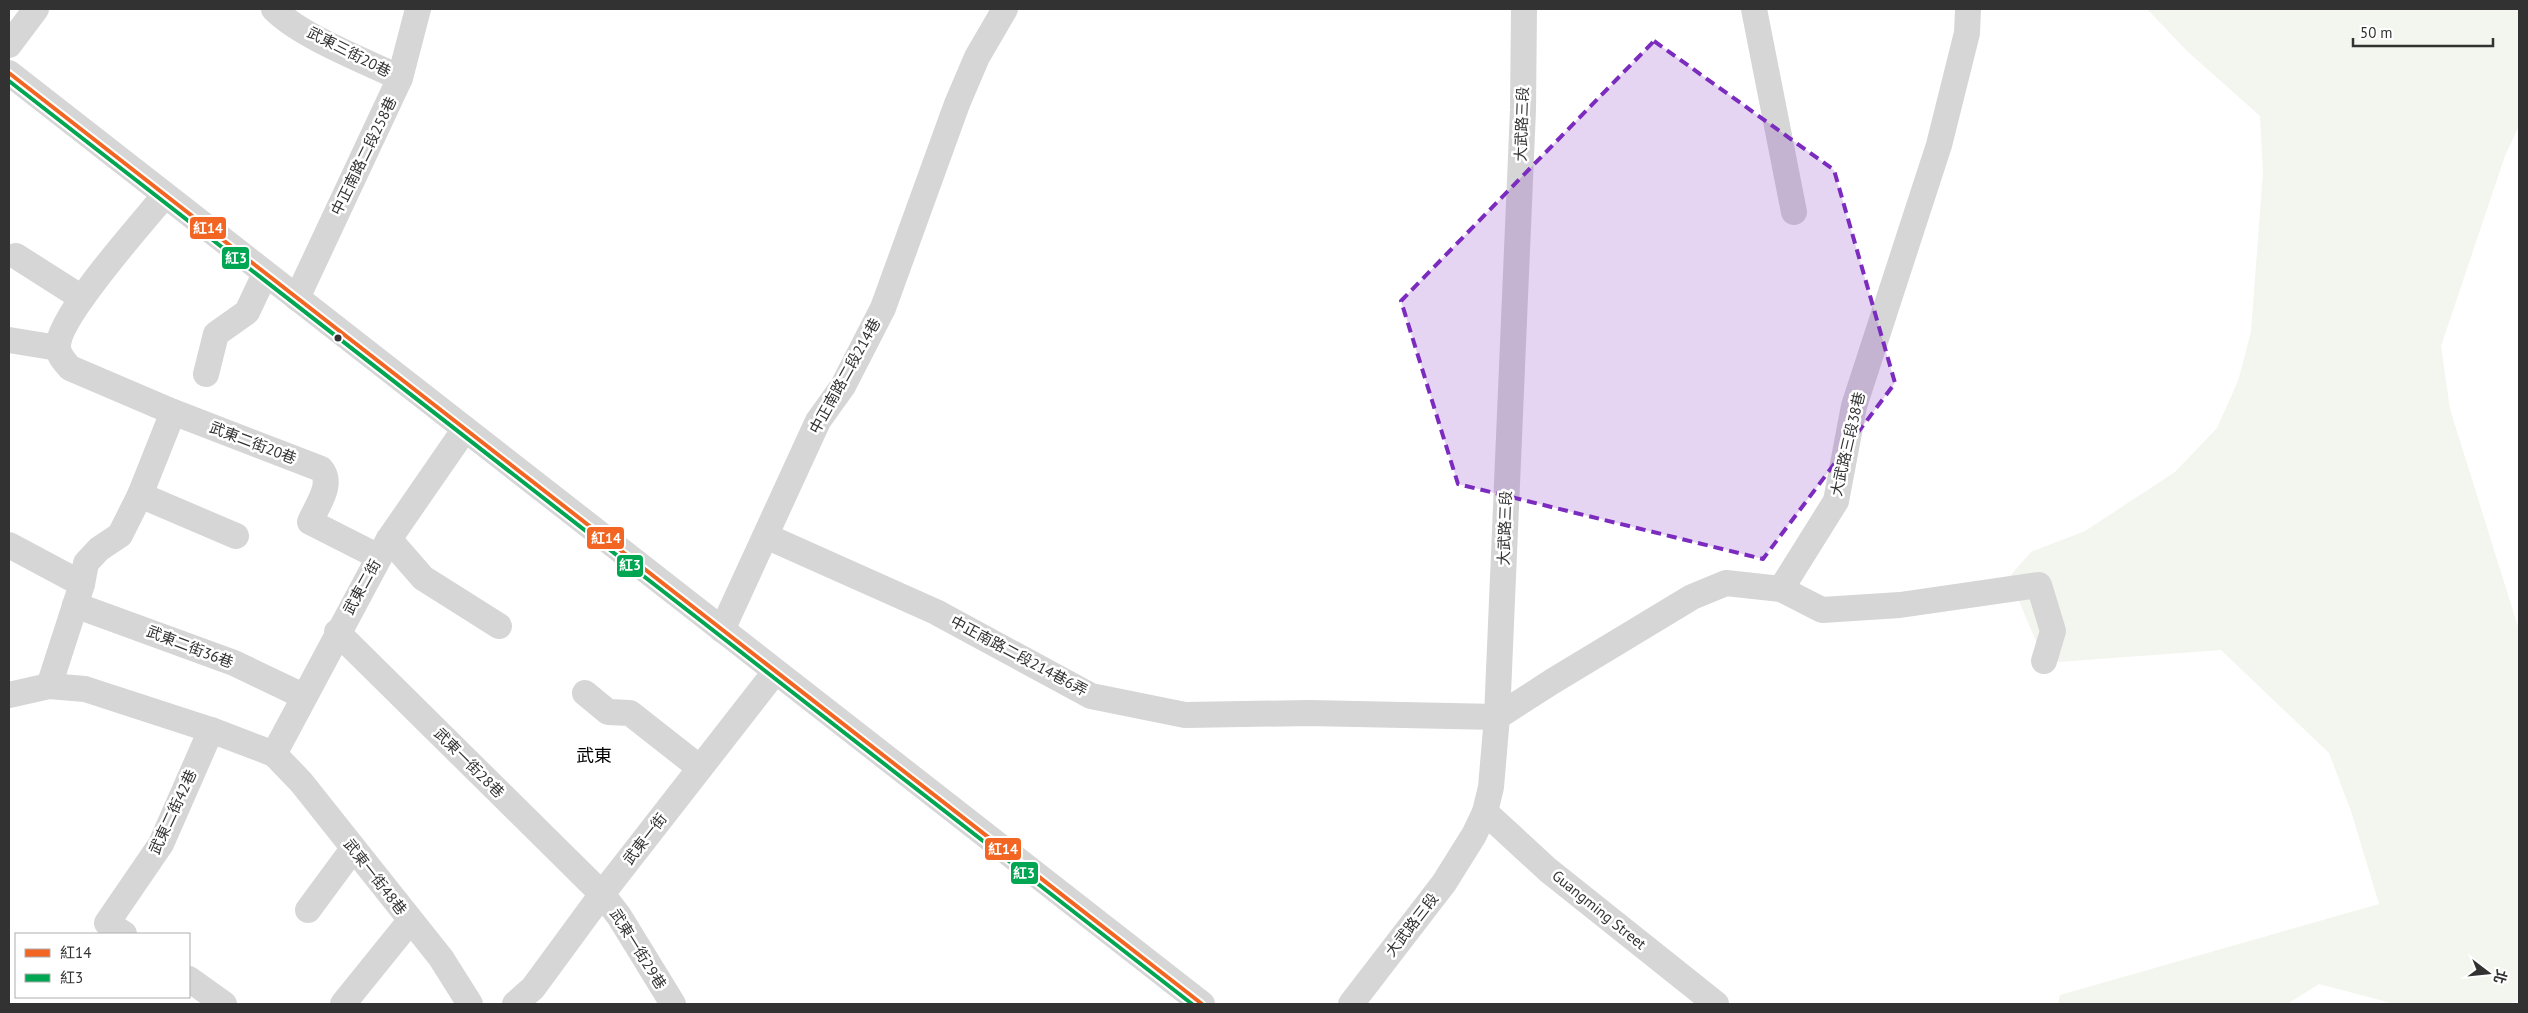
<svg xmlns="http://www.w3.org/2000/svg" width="2528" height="1013" font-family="'PT Sans','Noto Sans TC',sans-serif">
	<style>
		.green { fill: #f3f6ee }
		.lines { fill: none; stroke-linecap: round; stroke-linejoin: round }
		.minor { stroke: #d6d6d6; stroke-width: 26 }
		.bus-1-casing { stroke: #fff; stroke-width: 8 }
		.bus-2-casing { stroke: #fff; stroke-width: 8 }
		.bus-1 { stroke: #f26522; stroke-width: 4 }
		.bus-2 { stroke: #00a651; stroke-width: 4 }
		.marked { fill: #7b2cbf; fill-opacity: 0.2; stroke: #7b2cbf; stroke-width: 4; stroke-dasharray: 10 6; stroke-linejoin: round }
		.bus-dot { fill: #323232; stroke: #fff; stroke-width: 2 }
		.labels { text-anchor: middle; stroke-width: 5; stroke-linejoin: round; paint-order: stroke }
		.street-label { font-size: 15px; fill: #323232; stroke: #fff }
		.quarter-label { font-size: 18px; fill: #000; stroke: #fff }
		.line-badge { stroke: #fff; stroke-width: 2 }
		.badge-label { font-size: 14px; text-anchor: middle; font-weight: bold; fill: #fff }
	</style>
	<rect width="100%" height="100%" fill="#fff"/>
	<!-- green -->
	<polygon class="green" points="2147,9 2519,9 2519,126 2505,156 2441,346 2450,409 2519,630 2519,1000 2508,1004 2395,1004 2319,984 2287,1004 2058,1004 2060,995 2379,904 2351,811 2329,753 2221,650 2045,663 2009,577 2031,552 2085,531 2175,472 2217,428 2238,381 2251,332 2263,172 2260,116 2187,51"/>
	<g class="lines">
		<!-- minor -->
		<g class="minor">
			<path d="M 274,9 C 300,36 365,61 400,78"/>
			<polyline points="1754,9 1794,212"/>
			<polyline points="9,45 36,9"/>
			<polyline points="9,73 1202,1004"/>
			<path d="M 165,195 C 144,221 56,318 58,348 C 59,356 65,362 70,368 L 173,412 L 321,469 C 334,484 317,505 310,522 L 379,557"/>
			<polyline points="16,256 82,298"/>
			<polyline points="297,298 400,78 418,9"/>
			<polyline points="9,340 58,348"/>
			<polyline points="206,374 216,334 247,312 265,274"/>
			<polyline points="140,495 236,536"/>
			<polyline points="766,536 936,612 1091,696 1185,715 1309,713 1497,717 1553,681 1692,597 1726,583 1781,589 1836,501 1854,406 1939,145 1967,33 1968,9"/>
			<polyline points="389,539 423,578 499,626"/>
			<polyline points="9,545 82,584"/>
			<polyline points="1781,589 1822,610 1900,605 2039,585 2053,631 2044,661"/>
			<polyline points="75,605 234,663 303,696"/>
			<polyline points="722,630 818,421 843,386 883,308 957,104 977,57 1005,9"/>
			<polyline points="337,632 602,894 619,916 673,1004"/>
			<polyline points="49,686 82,584 86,563 99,549 120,535 140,495 173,412"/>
			<polyline points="585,693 608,712 630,713 700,768"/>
			<polyline points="9,695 49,686 85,689 211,730 274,754 301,782 441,958 470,1004"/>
			<polyline points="274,754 389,539 465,429"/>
			<polyline points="1485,812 1548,870 1716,1004"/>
			<polyline points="308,910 353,849"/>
			<polyline points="124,934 107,923 161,844 211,730"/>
			<polyline points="189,979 224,1004"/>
			<polyline points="343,1004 410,921"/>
			<polyline points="515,1004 533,988 602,894 775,672"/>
			<polyline points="1351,1004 1444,883 1474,835 1485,812 1491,787 1497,717 1523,110 1524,9"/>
		</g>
		<!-- bus-1 casing -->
		<g class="bus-1-casing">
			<polyline id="bus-1" points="9,73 1202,1004"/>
		</g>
		<!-- bus-2 casing -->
		<g class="bus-2-casing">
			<polyline id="bus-2" points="9,81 1192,1004"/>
		</g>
		<!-- bus-1 -->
		<use href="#bus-1" class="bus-1"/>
		<!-- bus-2 -->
		<use href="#bus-2" class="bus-2"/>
	</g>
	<!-- marked area -->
	<path class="marked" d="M 1654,41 L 1834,170 L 1895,383 L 1763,559 L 1458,484 L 1401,301 Z"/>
	<!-- markers -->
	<circle class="bus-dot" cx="338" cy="338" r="4.5"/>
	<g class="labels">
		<!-- street labels -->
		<g class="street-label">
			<text transform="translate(349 52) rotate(27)" y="5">武東三街20巷</text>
			<text transform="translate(1522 124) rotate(-88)" y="5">大武路三段</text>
			<text transform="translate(364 156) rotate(-64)" y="5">中正南路二段258巷</text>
			<text transform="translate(845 376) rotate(-61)" y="5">中正南路二段214巷</text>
			<text transform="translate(253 443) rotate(21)" y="5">武東二街20巷</text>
			<text transform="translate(1848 444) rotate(-77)" y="5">大武路三段38巷</text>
			<text transform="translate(1505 528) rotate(-88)" y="5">大武路三段</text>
			<text transform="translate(362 587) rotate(-61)" y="5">武東二街</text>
			<text transform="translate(190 647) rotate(21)" y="5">武東二街36巷</text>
			<text transform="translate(1019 656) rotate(28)" y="5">中正南路二段214巷6弄</text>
			<text transform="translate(469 763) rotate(45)" y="5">武東一街28巷</text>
			<text transform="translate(173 812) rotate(-65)" y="5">武東二街42巷</text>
			<text transform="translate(645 839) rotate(-52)" y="5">武東一街</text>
			<text transform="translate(375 877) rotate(52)" y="5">武東一街48巷</text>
			<text transform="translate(1599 910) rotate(39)" y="5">Guangming Street</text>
			<text transform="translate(1412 925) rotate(-52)" y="5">大武路三段</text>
			<text transform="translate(638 949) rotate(58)" y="5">武東一街29巷</text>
		</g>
		<!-- quarter labels -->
		<g class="quarter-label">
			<text x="594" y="762">武東</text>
		</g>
	</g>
	<g class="line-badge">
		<rect x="189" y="216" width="38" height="24" rx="5" fill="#f26522"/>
		<rect x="221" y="246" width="29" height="24" rx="5" fill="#00a651"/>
		<rect x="586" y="526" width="39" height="24" rx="5" fill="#f26522"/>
		<rect x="616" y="554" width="28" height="24" rx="5" fill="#00a651"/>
		<rect x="984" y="837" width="38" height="24" rx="5" fill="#f26522"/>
		<rect x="1010" y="861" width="29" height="24" rx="5" fill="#00a651"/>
	</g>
	<g class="badge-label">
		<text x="208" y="233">紅14</text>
		<text x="236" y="263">紅3</text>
		<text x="606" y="543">紅14</text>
		<text x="630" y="570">紅3</text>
		<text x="1003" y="854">紅14</text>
		<text x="1024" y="878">紅3</text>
	</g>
	<!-- border -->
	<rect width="2528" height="1013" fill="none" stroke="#323232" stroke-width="20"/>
	<!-- legend -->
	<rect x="15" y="933" width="175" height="65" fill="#ffffff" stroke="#adadad"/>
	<rect x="25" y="949" width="25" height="8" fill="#f26522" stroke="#adadad"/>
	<text x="60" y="958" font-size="15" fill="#323232">紅14</text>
	<rect x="25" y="974" width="25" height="8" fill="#00a651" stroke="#adadad"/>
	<text x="60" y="983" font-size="15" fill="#323232">紅3</text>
	<!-- north arrow -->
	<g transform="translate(2488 973) rotate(106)" stroke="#ffffff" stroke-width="4" paint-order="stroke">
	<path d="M0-4L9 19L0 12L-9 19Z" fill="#323232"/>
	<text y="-8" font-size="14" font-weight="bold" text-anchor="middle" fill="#323232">北</text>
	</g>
	<!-- scale -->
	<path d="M2353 38v8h140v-8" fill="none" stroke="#323232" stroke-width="2.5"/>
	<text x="2360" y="38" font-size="15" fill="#323232" stroke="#ffffff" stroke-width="4" paint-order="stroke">50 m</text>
</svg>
